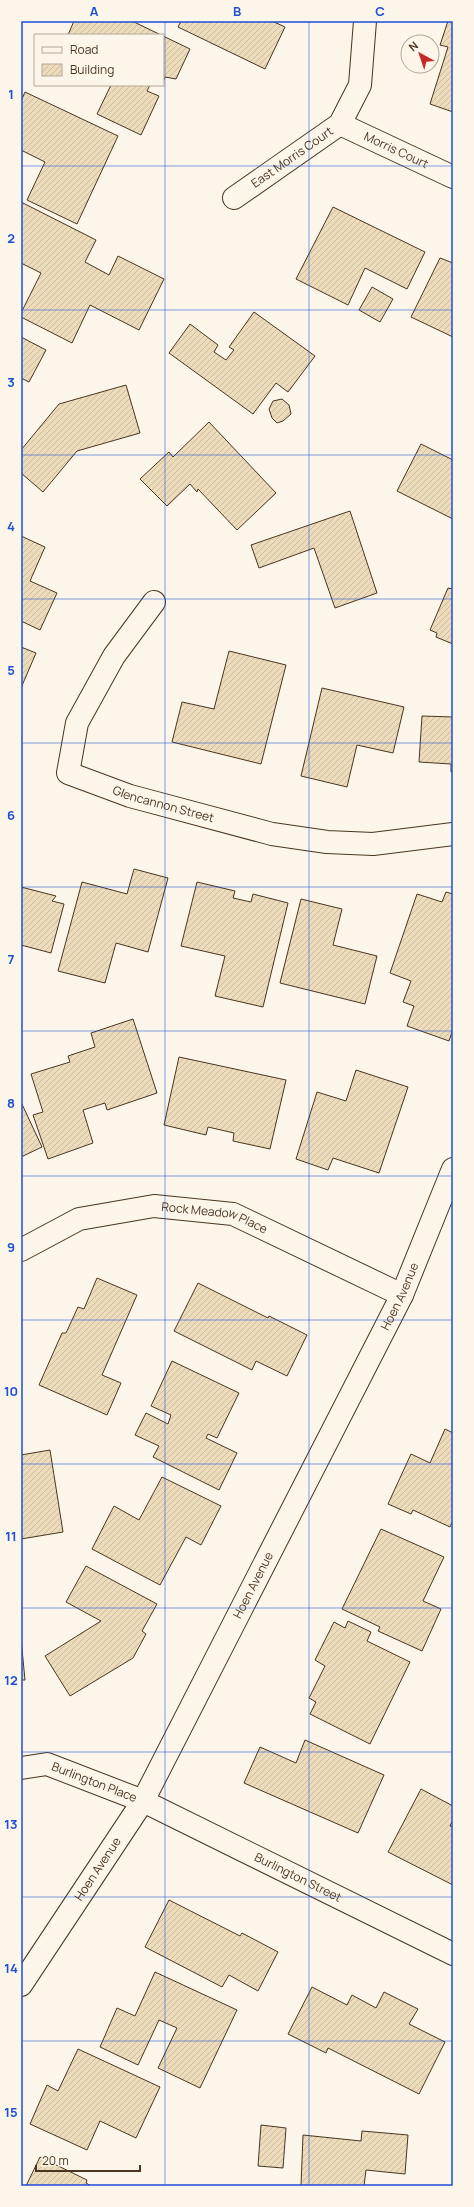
<svg xmlns="http://www.w3.org/2000/svg" width="474" height="2207" font-family="Manrope,sans-serif">
	<style>
		.building { fill: url(#building-hatch); stroke: #4a3520 }
		.lines { fill: none; stroke-linecap: round; stroke-linejoin: round }
		.street-casing { stroke: #4a3520; stroke-width: 24 }
		.street { stroke: #fbf6e9; stroke-width: 22 }
		.grid { fill: none; stroke: #1d4ed8; stroke-width: 1; stroke-opacity: 0.55 }
		.labels { text-anchor: middle; stroke-width: 3; stroke-linejoin: round; paint-order: stroke }
		.street-label { font-size: 12px; fill: #4a3520; stroke: #fbf6e9 }
		.neatline { fill: none; stroke: #1d4ed8; stroke-width: 1.5 }
		.grid-label { font-size: 13px; text-anchor: middle; font-weight: bold; fill: #1d4ed8 }
	</style>
	<defs>
		<pattern id="building-hatch" width="6" height="6" patternUnits="userSpaceOnUse"><rect width="6" height="6" fill="#ecdcbc"/><path d="M-1 1l2-2M0 6l6-6M5 7l2-2" fill="none" stroke="#ccbda1"/></pattern>
	</defs>
	<rect width="100%" height="100%" fill="#fbf6e9"/>
	<!-- building -->
	<g class="building">
		<polygon points="74,21 132,21 161,35 68,35"/>
		<polygon points="181,21 272,21 285,27 265,69 178,27"/>
		<polygon points="448,21 453,21 453,112 430,104 448,47 440,45"/>
		<polygon points="163,36 190,49 176,79 165,77 163,82"/>
		<polygon points="111,85 150,85 147,91 159,96 141,135 97,114"/>
		<polygon points="25,92 118,136 77,224 27,200 45,162 21,150 21,101"/>
		<polygon points="21,202 96,240 85,262 109,275 118,256 164,279 139,330 90,305 72,343 21,317 21,313 41,273 21,263"/>
		<polygon points="333,207 425,252 407,289 365,268 348,305 296,279"/>
		<polygon points="440,258 453,263 453,337 411,317"/>
		<polygon points="372,287 393,299 380,322 359,310"/>
		<polygon points="254,312 315,356 288,392 276,383 253,414 169,353 190,324 218,345 214,352 226,360 234,350 229,347"/>
		<polygon points="21,337 46,350 29,382 21,378"/>
		<polygon points="126,385 140,433 77,451 43,492 21,473 21,450 59,404"/>
		<polygon points="282,399 289,405 291,414 283,421 277,423 272,418 269,409 273,401"/>
		<polygon points="209,422 276,493 237,530 198,489 197,492 190,484 167,506 140,479 169,452 173,457"/>
		<polygon points="421,444 453,460 453,519 397,491"/>
		<polygon points="350,511 377,593 335,608 314,548 259,568 251,545"/>
		<polygon points="21,536 45,547 30,581 57,593 40,630 21,621"/>
		<polygon points="448,588 453,589 453,644 436,637 437,633 430,630"/>
		<polygon points="21,647 36,653 21,688"/>
		<polygon points="229,651 286,665 261,764 172,742 182,702 214,709"/>
		<polygon points="322,688 404,707 393,753 357,745 347,787 301,776"/>
		<polygon points="422,716 453,717 453,772 451,772 451,764 419,762"/>
		<polygon points="134,869 168,878 148,952 116,943 105,983 58,971 82,882 127,894"/>
		<polygon points="197,882 235,891 233,898 251,902 253,894 288,903 263,1007 215,996 225,956 181,946"/>
		<polygon points="21,887 56,896 52,901 64,904 51,953 21,945"/>
		<polygon points="446,892 453,894 453,1029 449,1041 407,1026 414,1006 403,1002 411,981 390,973 417,894 442,902"/>
		<polygon points="301,899 342,909 333,945 377,956 365,1004 280,983"/>
		<polygon points="133,1019 157,1093 107,1110 105,1103 83,1110 93,1143 48,1159 33,1115 43,1112 31,1074 70,1062 68,1056 95,1047 91,1033"/>
		<polygon points="179,1057 286,1080 270,1149 233,1141 234,1133 208,1127 206,1135 164,1125"/>
		<polygon points="356,1070 408,1087 379,1173 333,1158 328,1170 296,1159 317,1092 346,1101"/>
		<polygon points="21,1102 42,1147 21,1157"/>
		<polygon points="97,1278 137,1295 102,1375 121,1383 107,1415 39,1385 62,1333 66,1333 78,1307 84,1309"/>
		<polygon points="198,1283 268,1318 269,1316 307,1335 287,1376 256,1361 252,1370 174,1331"/>
		<polygon points="172,1361 239,1393 217,1438 208,1434 206,1438 237,1453 219,1490 153,1457 159,1446 135,1435 146,1413 168,1424 171,1415 151,1406"/>
		<polygon points="445,1429 453,1433 453,1521 450,1527 413,1510 411,1514 388,1504 411,1454 430,1463"/>
		<polygon points="50,1450 63,1532 21,1539 21,1455"/>
		<polygon points="162,1477 221,1506 201,1545 186,1537 160,1585 92,1549 114,1506 139,1520"/>
		<polygon points="381,1529 444,1557 423,1601 441,1609 422,1651 378,1631 380,1627 342,1609"/>
		<polygon points="86,1566 157,1604 142,1631 146,1634 133,1658 70,1696 45,1656 101,1621 66,1602"/>
		<polygon points="348,1621 371,1632 367,1641 410,1662 370,1744 310,1714 316,1702 309,1698 325,1666 315,1660 334,1622 345,1628"/>
		<polygon points="21,1639 25,1680 21,1680"/>
		<polygon points="305,1740 384,1775 358,1833 244,1783 260,1747 296,1763"/>
		<polygon points="421,1789 453,1806 453,1820 450,1826 453,1827 453,1885 388,1852"/>
		<polygon points="169,1900 240,1936 242,1933 278,1952 258,1991 229,1975 222,1987 145,1947"/>
		<polygon points="155,1972 237,2010 200,2088 158,2068 177,2028 159,2020 138,2065 100,2047 117,2008 135,2016"/>
		<polygon points="312,1987 347,2005 352,1995 376,2008 384,1992 418,2009 409,2024 445,2042 419,2094 328,2048 326,2053 288,2034"/>
		<polygon points="78,2049 160,2087 136,2138 100,2121 87,2150 30,2124 47,2085 58,2091"/>
		<polygon points="261,2125 286,2128 283,2168 258,2166"/>
		<polygon points="362,2131 408,2135 405,2174 366,2170 364,2186 301,2186 303,2135 361,2141"/>
		<polygon points="40,2157 87,2180 86,2183 91,2186 26,2186"/>
	</g>
	<g class="lines">
		<!-- street casing -->
		<g class="street-casing">
			<g id="street">
				<path id="s1" d="M 340,124 L 453,177"/>
				<path id="s2" d="M 234,198 L 340,124 L 360,85 L 365,21"/>
				<path id="s3" d="M 154,602 L 114,656 L 77,723 L 68,773 L 130,796 L 272,834 L 327,842 L 373,844 L 453,834"/>
				<path id="s4" d="M 21,1250 L 79,1219 L 154,1206 L 233,1214 L 402,1295"/>
				<path id="s5" d="M 21,1768 L 47,1764 L 143,1801 L 453,1954"/>
				<path id="s6" d="M 21,1985 L 143,1801 L 402,1295 L 453,1169"/>
			</g>
		</g>
		<!-- street -->
		<use href="#street" class="street"/>
	</g>
	<!-- grid -->
	<path class="grid" d="M 165,21 L 165,2186M 309,21 L 309,2186M 21,166 L 453,166M 21,310 L 453,310M 21,455 L 453,455M 21,599 L 453,599M 21,743 L 453,743M 21,887 L 453,887M 21,1031 L 453,1031M 21,1176 L 453,1176M 21,1320 L 453,1320M 21,1464 L 453,1464M 21,1608 L 453,1608M 21,1752 L 453,1752M 21,1897 L 453,1897M 21,2041 L 453,2041"/>
	<g class="labels">
		<!-- street labels -->
		<g class="street-label">
			<text dy="4" stroke="none"><textPath href="#s1" startOffset="62">Morris Court</textPath></text>
			<text dy="4" stroke="none"><textPath href="#s2" startOffset="71">East Morris Court</textPath></text>
			<text dy="4" stroke="none"><textPath href="#s3" startOffset="295">Glencannon Street</textPath></text>
			<text dy="4" stroke="none"><textPath href="#s4" startOffset="204">Rock Meadow Place</textPath></text>
			<text dy="4" stroke="none"><textPath href="#s6" startOffset="787">Hoen Avenue</textPath></text>
			<text dy="4" stroke="none"><textPath href="#s6" startOffset="463">Hoen Avenue</textPath></text>
			<text dy="4" stroke="none"><textPath href="#s5" startOffset="77">Burlington Place</textPath></text>
			<text dy="4" stroke="none"><textPath href="#s6" startOffset="139">Hoen Avenue</textPath></text>
			<text dy="4" stroke="none"><textPath href="#s5" startOffset="302">Burlington Street</textPath></text>
		</g>
	</g>
	<!-- border -->
	<rect width="474" height="2207" fill="none" stroke="#fbf6e9" stroke-width="44"/>
	<!-- legend -->
	<rect x="34" y="34" width="130" height="52" fill="#fbf6e9" stroke="#b4a999"/>
	<rect x="42" y="47" width="20" height="6" fill="#fbf6e9" stroke="#b4a999"/>
	<text x="70" y="54" font-size="12" fill="#4a3520">Road</text>
	<rect x="42" y="64" width="20" height="12" fill="url(#building-hatch)" stroke="#b4a999"/>
	<text x="70" y="74" font-size="12" fill="#4a3520">Building</text>
	<!-- north arrow -->
	<g transform="translate(420 54) rotate(320)"><circle r="19" fill="#fbf6e9" stroke="#b4a999"/>
	<path d="M0-3L7 15L0 10L-7 15Z" fill="#c62828"/>
	<text y="-6" font-size="11" font-weight="bold" text-anchor="middle" fill="#4a3520">N</text>
	</g>
	<!-- scale -->
	<path d="M36 2165v6h104v-6" fill="none" stroke="#4a3520" stroke-width="2"/>
	<text x="42" y="2165" font-size="12" fill="#4a3520" stroke="#fbf6e9" stroke-width="3" paint-order="stroke">20 m</text>
	<rect x="22" y="22" width="430" height="2163" class="neatline"/>
	<g class="grid-label">
		<text x="94" y="16">A</text>
		<text x="237" y="16">B</text>
		<text x="380" y="16">C</text>
		<text x="11" y="99">1</text>
		<text x="11" y="243">2</text>
		<text x="11" y="387">3</text>
		<text x="11" y="531">4</text>
		<text x="11" y="675">5</text>
		<text x="11" y="820">6</text>
		<text x="11" y="964">7</text>
		<text x="11" y="1108">8</text>
		<text x="11" y="1252">9</text>
		<text x="11" y="1396">10</text>
		<text x="11" y="1541">11</text>
		<text x="11" y="1685">12</text>
		<text x="11" y="1829">13</text>
		<text x="11" y="1973">14</text>
		<text x="11" y="2117">15</text>
	</g>
</svg>
